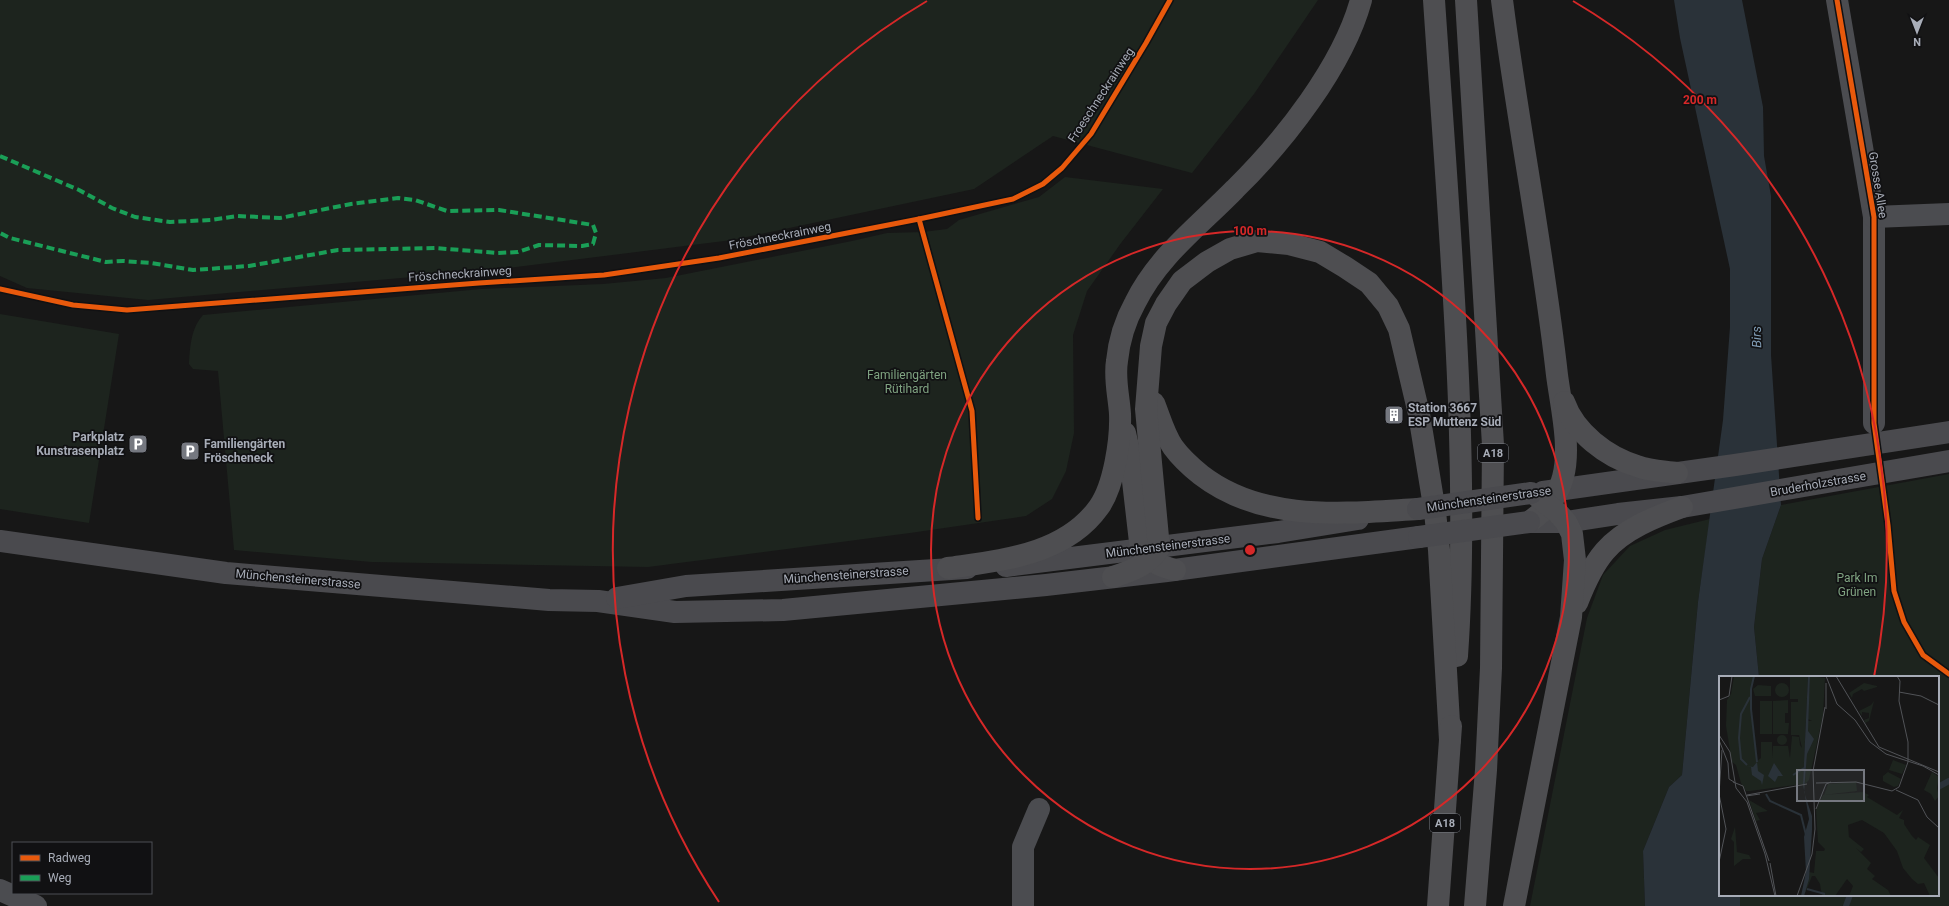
<svg xmlns="http://www.w3.org/2000/svg" width="1949" height="906" font-family="Roboto,sans-serif">
	<style>
		.green { fill: #1d241e }
		.water { fill: #2a3239 }
		.lines { fill: none; stroke-linecap: round; stroke-linejoin: round }
		.stream { stroke: #2a3239; stroke-width: 6 }
		.minor { stroke: #4b4c50; stroke-width: 22 }
		.secondary { stroke: #4a4a4e; stroke-width: 22 }
		.motorway { stroke: #4e4e51; stroke-width: 22 }
		.secondary-bridge { stroke: #4a4a4e; stroke-width: 22 }
		.quiet { stroke: #1a9f57; stroke-width: 4; stroke-dasharray: 8 4; stroke-linecap: butt }
		.cycleway-casing { stroke: #111113; stroke-width: 8 }
		.cycleway { stroke: #e8590c; stroke-width: 5 }
		.ring { fill: none; stroke: #d62828; stroke-width: 2 }
		.labels { text-anchor: middle; stroke-width: 3.5; stroke-linejoin: round; paint-order: stroke }
		.shield { fill: #111113; stroke: #7b7e86; stroke-width: 1 }
		.shield-label { font-size: 11px; font-weight: bold; fill: #a8adb8 }
		.street-label { font-size: 12px; fill: #a8adb8; stroke: #111113 }
		.park-label { font-size: 12px; fill: #7fa381; stroke: #111113 }
		.poi-label { font-size: 12px; font-weight: bold; fill: #a8adb8; stroke: #111113; text-anchor: start }
		.water-label { font-size: 13px; font-style: italic; fill: #7f9bb3; stroke: #111113 }
		.inset-river { fill: none; stroke: #2a3239; stroke-width: 2 }
		.inset-road { fill: none; stroke: #515357; stroke-width: 1 }
		.view { fill: #757880; fill-opacity: 0.15; stroke: #757880; stroke-width: 2 }
		.inset-edge { fill: none; stroke: #a8adb8; stroke-width: 2 }
		.centre { fill: #d62828; stroke: #111113; stroke-width: 2 }
		.ring-label { font-size: 12px; text-anchor: middle; font-weight: bold; fill: #d62828; stroke: #111113; stroke-width: 3.5; stroke-linejoin: round; paint-order: stroke }
	</style>
	<rect width="100%" height="100%" fill="#171717"/>
	<!-- green -->
	<g class="green">
		<polygon points="0,0 1318,0 1254,94 1192,173 1053,136 974,189 732,240 493,270 148,300 27,288 0,276"/>
		<path d="M 1065,177 L 1163,189 L 1121,243 L 1087,291 L 1073,335 L 1074,433 L 1066,471 L 1052,499 L 1026,516 L 910,533 L 648,567 L 372,562 L 234,550 L 218,371 L 193,369 L 189,364 C 190,347 191,328 203,315 L 481,289 L 603,284 L 666,278 L 852,241 L 887,233 L 923,232 L 947,229 L 959,220 L 1039,197 Z"/>
		<polygon points="0,314 119,334 89,523 0,509"/>
		<polygon points="1949,474 1949,906 1740,906 1740,895 1938,895 1938,677 1759,677 1754,627 1762,559 1781,505"/>
		<polygon points="1710,519 1698,602 1682,775 1669,787 1643,851 1645,906 1530,906 1587,618 1603,575 1630,546 1665,530"/>
	</g>
	<!-- water -->
	<polygon class="water" points="1674,0 1742,0 1763,107 1764,156 1771,196 1771,355 1781,505 1762,559 1754,627 1759,677 1720,677 1720,895 1740,895 1740,906 1645,906 1643,851 1669,787 1682,775 1698,602 1723,420 1730,327 1730,269 1680,38"/>
	<g class="lines">
		<!-- stream -->
		<g class="stream">
			<polyline points="1938,787 1949,781"/>
			<polyline points="1846,906 1850,895"/>
		</g>
		<!-- minor -->
		<g class="minor">
			<polyline points="1837,0 1874,217 1874,423"/>
			<polyline points="1874,217 1949,214"/>
			<polyline points="0,890 36,906"/>
			<polyline points="1023,906 1023,847 1039,809"/>
		</g>
		<!-- secondary -->
		<g class="secondary">
			<polyline points="1543,492 1735,465 1949,432"/>
			<polyline points="1529,522 1566,522 1618,514 1682,507 1949,461"/>
			<polyline points="0,541 226,573 549,600 598,601 675,612 783,610 1046,585 1167,571 1419,537"/>
			<polyline points="1006,566 1278,532 1358,519"/>
			<polyline points="617,598 686,586 967,568"/>
		</g>
		<!-- motorway -->
		<g class="motorway">
			<path d="M 1434,0 C 1443,134 1454,268 1459,402 C 1462,487 1463,571 1457,656"/>
			<polyline points="1466,0 1493,445 1491,668 1486,770 1475,906"/>
			<path d="M 1502,0 C 1518,125 1543,249 1557,375 C 1561,406 1571,447 1563,477 C 1558,497 1545,511 1529,522"/>
			<path d="M 1564,402 C 1575,433 1607,457 1637,466 C 1650,471 1663,471 1677,473"/>
			<path d="M 1154,403 C 1160,418 1164,434 1173,447 C 1181,458 1191,467 1201,475 C 1263,523 1345,513 1418,509"/>
			<path d="M 1125,433 L 1130,455 L 1140,542 C 1145,560 1157,565 1175,570"/>
			<path d="M 948,568 C 1002,560 1065,555 1099,507 C 1114,486 1121,440 1120,414 C 1119,397 1114,378 1117,361 C 1119,341 1125,321 1135,303 C 1158,256 1199,226 1235,189 C 1284,141 1343,66 1361,0"/>
			<path d="M 1113,577 C 1131,571 1149,565 1159,548 L 1146,409 L 1151,346 L 1156,323 L 1166,304 L 1182,281 L 1207,262 L 1230,249 L 1257,241 L 1289,244 L 1320,252 L 1345,267 L 1369,283 L 1388,306 L 1399,329 L 1419,414 L 1435,512 L 1439,550 L 1450,740"/>
			<path d="M 1577,603 C 1584,585 1592,566 1605,551 C 1624,529 1655,517 1682,507"/>
			<polyline points="1438,906 1451,726"/>
			<polyline points="1514,906 1571,617 1575,560 1572,534 1566,522 1558,513 1538,497"/>
		</g>
		<!-- secondary-bridge -->
		<g class="secondary-bridge">
			<polyline points="1418,509 1531,493"/>
			<polyline points="1419,537 1529,522"/>
		</g>
		<!-- quiet -->
		<polyline class="quiet" points="0,156 79,190 112,208 135,217 170,222 211,220 238,216 280,218 351,204 398,198 415,200 447,211 499,210 593,225 596,233 593,244 582,246 539,245 518,252 498,253 435,248 338,250 249,266 193,270 151,263 123,261 106,262 10,238 0,233"/>
		<!-- cycleway casing -->
		<g class="cycleway-casing">
			<g id="cycleway">
				<polyline points="1837,0 1874,217 1874,423 1888,525 1894,591 1904,622 1923,655 1949,674"/>
				<polyline points="919,219 972,411 978,518"/>
				<polyline points="0,289 73,305 127,310 479,283 604,275 719,258 919,219 1013,199 1043,184 1062,168 1091,134 1146,43 1170,0"/>
			</g>
		</g>
		<!-- cycleway -->
		<use href="#cycleway" class="cycleway"/>
	</g>
	<!-- distance rings -->
	<g class="ring">
		<circle cx="1250" cy="550" r="319"/>
		<path d="M719 902A637 637 0 0 1 927 1M1573 1A637 637 0 0 1 1874 677"/>
	</g>
	<!-- icons -->
	<defs>
		<g id="building-square" transform="scale(1)"><rect x="-9" y="-9" width="18" height="18" rx="4" fill="#757880" stroke="#111113"/><path d="M-4-6H4V6H1V3H-1V6H-4ZM-2.5-4.3h1.7v1.8h-1.7ZM.8-4.3h1.7v1.8H.8ZM-2.5-1h1.7V.8h-1.7ZM.8-1h1.7V.8H.8Z" fill="#fff"/></g>
		<g id="parking-square" transform="scale(1)"><rect x="-9" y="-9" width="18" height="18" rx="4" fill="#757880" stroke="#111113"/><path d="M-3.5-5.5H1a3.5 3.5 0 0 1 0 7H-1V5.5H-3.5ZM-1-3.4V-.6H.8a1.4 1.4 0 0 0 0-2.8Z" fill="#fff"/></g>
	</defs>
	<g fill-rule="evenodd">
		<use href="#building-square" x="1394" y="415"/>
		<use href="#parking-square" x="138" y="444"/>
		<use href="#parking-square" x="190" y="451"/>
	</g>
	<g class="labels">
		<!-- shield labels -->
		<g class="shield">
			<rect x="1478" y="444" width="30" height="18" rx="3"/>
			<rect x="1430" y="814" width="30" height="18" rx="3"/>
		</g>
		<g class="shield-label">
			<text x="1493" y="457">A18</text>
			<text x="1445" y="827">A18</text>
		</g>
		<!-- street labels -->
		<g class="street-label">
			<text transform="translate(1101 95) rotate(-57)" y="4">Froeschneckrainweg</text>
			<text transform="translate(1878 185) rotate(81)" y="4">Grosse Allee</text>
			<text transform="translate(780 236) rotate(-11)" y="4">Fröschneckrainweg</text>
			<text transform="translate(460 274) rotate(-4)" y="4">Fröschneckrainweg</text>
			<text transform="translate(1818 484) rotate(-10)" y="4">Bruderholzstrasse</text>
			<text transform="translate(1489 499) rotate(-8)" y="4">Münchensteinerstrasse</text>
			<text transform="translate(1168 546) rotate(-7)" y="4">Münchensteinerstrasse</text>
			<text transform="translate(846 575) rotate(-4)" y="4">Münchensteinerstrasse</text>
			<text transform="translate(298 579) rotate(5)" y="4">Münchensteinerstrasse</text>
		</g>
		<!-- park labels -->
		<g class="park-label">
			<text x="907" y="379">Familiengärten<tspan x="907" dy="14">Rütihard</tspan></text>
			<text x="1857" y="582">Park Im<tspan x="1857" dy="14">Grünen</tspan></text>
		</g>
		<!-- poi labels -->
		<g class="poi-label">
			<text x="1408" y="412">Station 3667<tspan x="1408" dy="14">ESP Muttenz Süd</tspan></text>
			<text x="124" y="441" text-anchor="end">Parkplatz<tspan x="124" dy="14">Kunstrasenplatz</tspan></text>
			<text x="204" y="448">Familiengärten<tspan x="204" dy="14">Fröscheneck</tspan></text>
		</g>
		<!-- water labels -->
		<g class="water-label">
			<text transform="translate(1756 337) rotate(-91)" y="5">Birs</text>
		</g>
	</g>
	<!-- overview -->
	<g transform="translate(1719 676)">
		<rect width="220" height="220" fill="#171717"/>
		<path d="M 15,0 L 36,0 L 32,13 L 32,33 L 38,85 L 42,82 L 42,66 L 53,66 L 53,82 L 54,70 L 69,70 L 71,82 L 73,60 L 80,61 L 81,69 L 83,72 L 80,59 L 72,59 L 72,26 L 79,26 L 79,23 L 71,23 L 71,0 L 89,0 L 84,108 L 31,115 L 27,115 L 22,107 L 17,89 L 13,86 L 7,50 L 8,24 L 12,18 ZM 91,0 L 106,2 L 104,39 L 90,104 L 86,108 L 89,45 L 93,45 L 89,43 ZM 145,7 L 158,10 L 158,11 L 145,15 L 143,13 L 134,18 L 133,22 L 130,17 ZM56 14a7 7 0 1 1 14 0a7 7 0 1 1-14 0ZM 39,9 L 52,10 L 52,20 L 36,20 L 34,13 ZM 69,24 L 69,37 L 66,37 L 66,47 L 70,47 L 69,58 L 54,58 L 54,25 ZM 41,25 L 53,25 L 53,58 L 41,58 ZM 155,25 L 150,45 L 146,47 L 145,44 L 150,42 L 150,37 L 143,36 L 143,40 L 140,35 L 152,29 ZM58 64a5 5 0 1 1 10 0a5 5 0 1 1-10 0ZM 174,84 L 187,89 L 183,98 L 170,94 ZM 169,96 L 182,103 L 179,110 L 175,111 L 164,105 L 164,100 ZM 213,96 L 220,101 L 218,112 L 220,120 L 216,125 L 212,118 L 205,114 ZM 137,106 L 138,115 L 105,119 L 109,108 ZM 144,116 L 150,119 L 148,121 L 178,139 L 184,134 L 180,142 L 185,144 L 185,148 L 193,160 L 197,164 L 199,161 L 211,169 L 205,182 L 220,202 L 220,220 L 211,220 L 205,207 L 199,208 L 193,203 L 184,192 L 178,175 L 165,157 L 143,144 L 129,149 L 130,161 L 145,173 L 142,176 L 137,172 L 152,187 L 148,193 L 156,200 L 153,203 L 169,214 L 172,220 L 130,220 L 134,210 L 128,203 L 116,220 L 103,220 L 101,208 L 96,200 L 93,200 L 85,220 L 90,196 L 95,197 L 97,175 L 105,175 L 106,173 L 99,166 L 97,134 L 104,119 ZM 30,124 L 49,135 L 37,137 L 41,144 L 37,145 ZM 16,151 L 18,176 L 30,179 L 32,183 L 24,183 L 15,190 L 15,166 L 12,163 Z" fill="#1d241e"/>
		<path d="M 89,0 L 91,0 L 89,55 L 95,63 L 88,78 L 85,116 L 93,140 L 93,154 L 90,203 L 85,220 L 82,220 L 87,196 L 85,161 L 90,143 L 84,108 ZM 38,86 L 39,95 L 45,99 L 43,109 L 42,105 L 33,99 L 32,91 L 27,90 L 34,91 ZM 55,87 L 64,100 L 59,100 L 56,106 L 49,100 Z" fill="#2a3239"/>
		<path class="inset-river" d="M 35,0 L 32,13 L 32,33 L 38,86M 28,89 L 22,83 L 20,62 L 22,38 L 31,21M 74,99 L 85,92M 47,118 L 51,125 L 82,139 L 87,159M 88,213 L 106,218"/>
		<path class="inset-road" d="M 107,0 L 118,28 L 136,44 L 151,66 L 167,78 L 204,90 L 220,99M 117,0 L 160,71 L 220,96M 107,7 L 107,33M 180,16 L 202,20 L 220,29M 0,24 L 10,20 L 13,0M 0,59 L 11,76 L 17,112 L 28,126 L 46,178 L 56,220M 0,64 L 9,87 L 10,103 L 15,106M 14,106 L 24,110 L 50,185M 97,107 L 137,106 L 173,115 L 180,111 L 189,86 L 189,66 L 180,25 L 181,5 L 178,0M 177,114 L 199,124 L 208,141 L 220,152M 28,119 L 88,108M 27,120 L 41,118M 97,133 L 107,108 L 112,106M 0,186 L 7,153 L 0,118 L 3,74M 51,187 L 57,220M 78,220 L 93,178 L 96,153 L 94,95 L 106,31"/>
		<path class="view" d="M 78,94 L 145,94 L 145,125 L 78,125 Z"/>
		<rect width="220" height="220" class="inset-edge"/>
	</g>
	<circle cx="1250" cy="550" r="6" class="centre"/>
	<g class="ring-label">
		<text x="1700" y="104">200 m</text>
		<text x="1250" y="235">100 m</text>
	</g>
	<!-- legend -->
	<rect x="12" y="842" width="140" height="52" fill="#111113" stroke="#4d4f55"/>
	<rect x="20" y="855" width="20" height="6" fill="#e8590c" stroke="#4d4f55"/>
	<text x="48" y="862" font-size="12" fill="#a8adb8">Radweg</text>
	<rect x="20" y="875" width="20" height="6" fill="#1a9f57" stroke="#4d4f55"/>
	<text x="48" y="882" font-size="12" fill="#a8adb8">Weg</text>
	<!-- north arrow -->
	<g transform="translate(1917 32) rotate(180)" stroke="#111113" stroke-width="3" paint-order="stroke">
	<path d="M0-3L7 15L0 10L-7 15Z" fill="#a8adb8"/>
	<text y="-6" font-size="11" font-weight="bold" text-anchor="middle" fill="#a8adb8">N</text>
	</g>
</svg>
